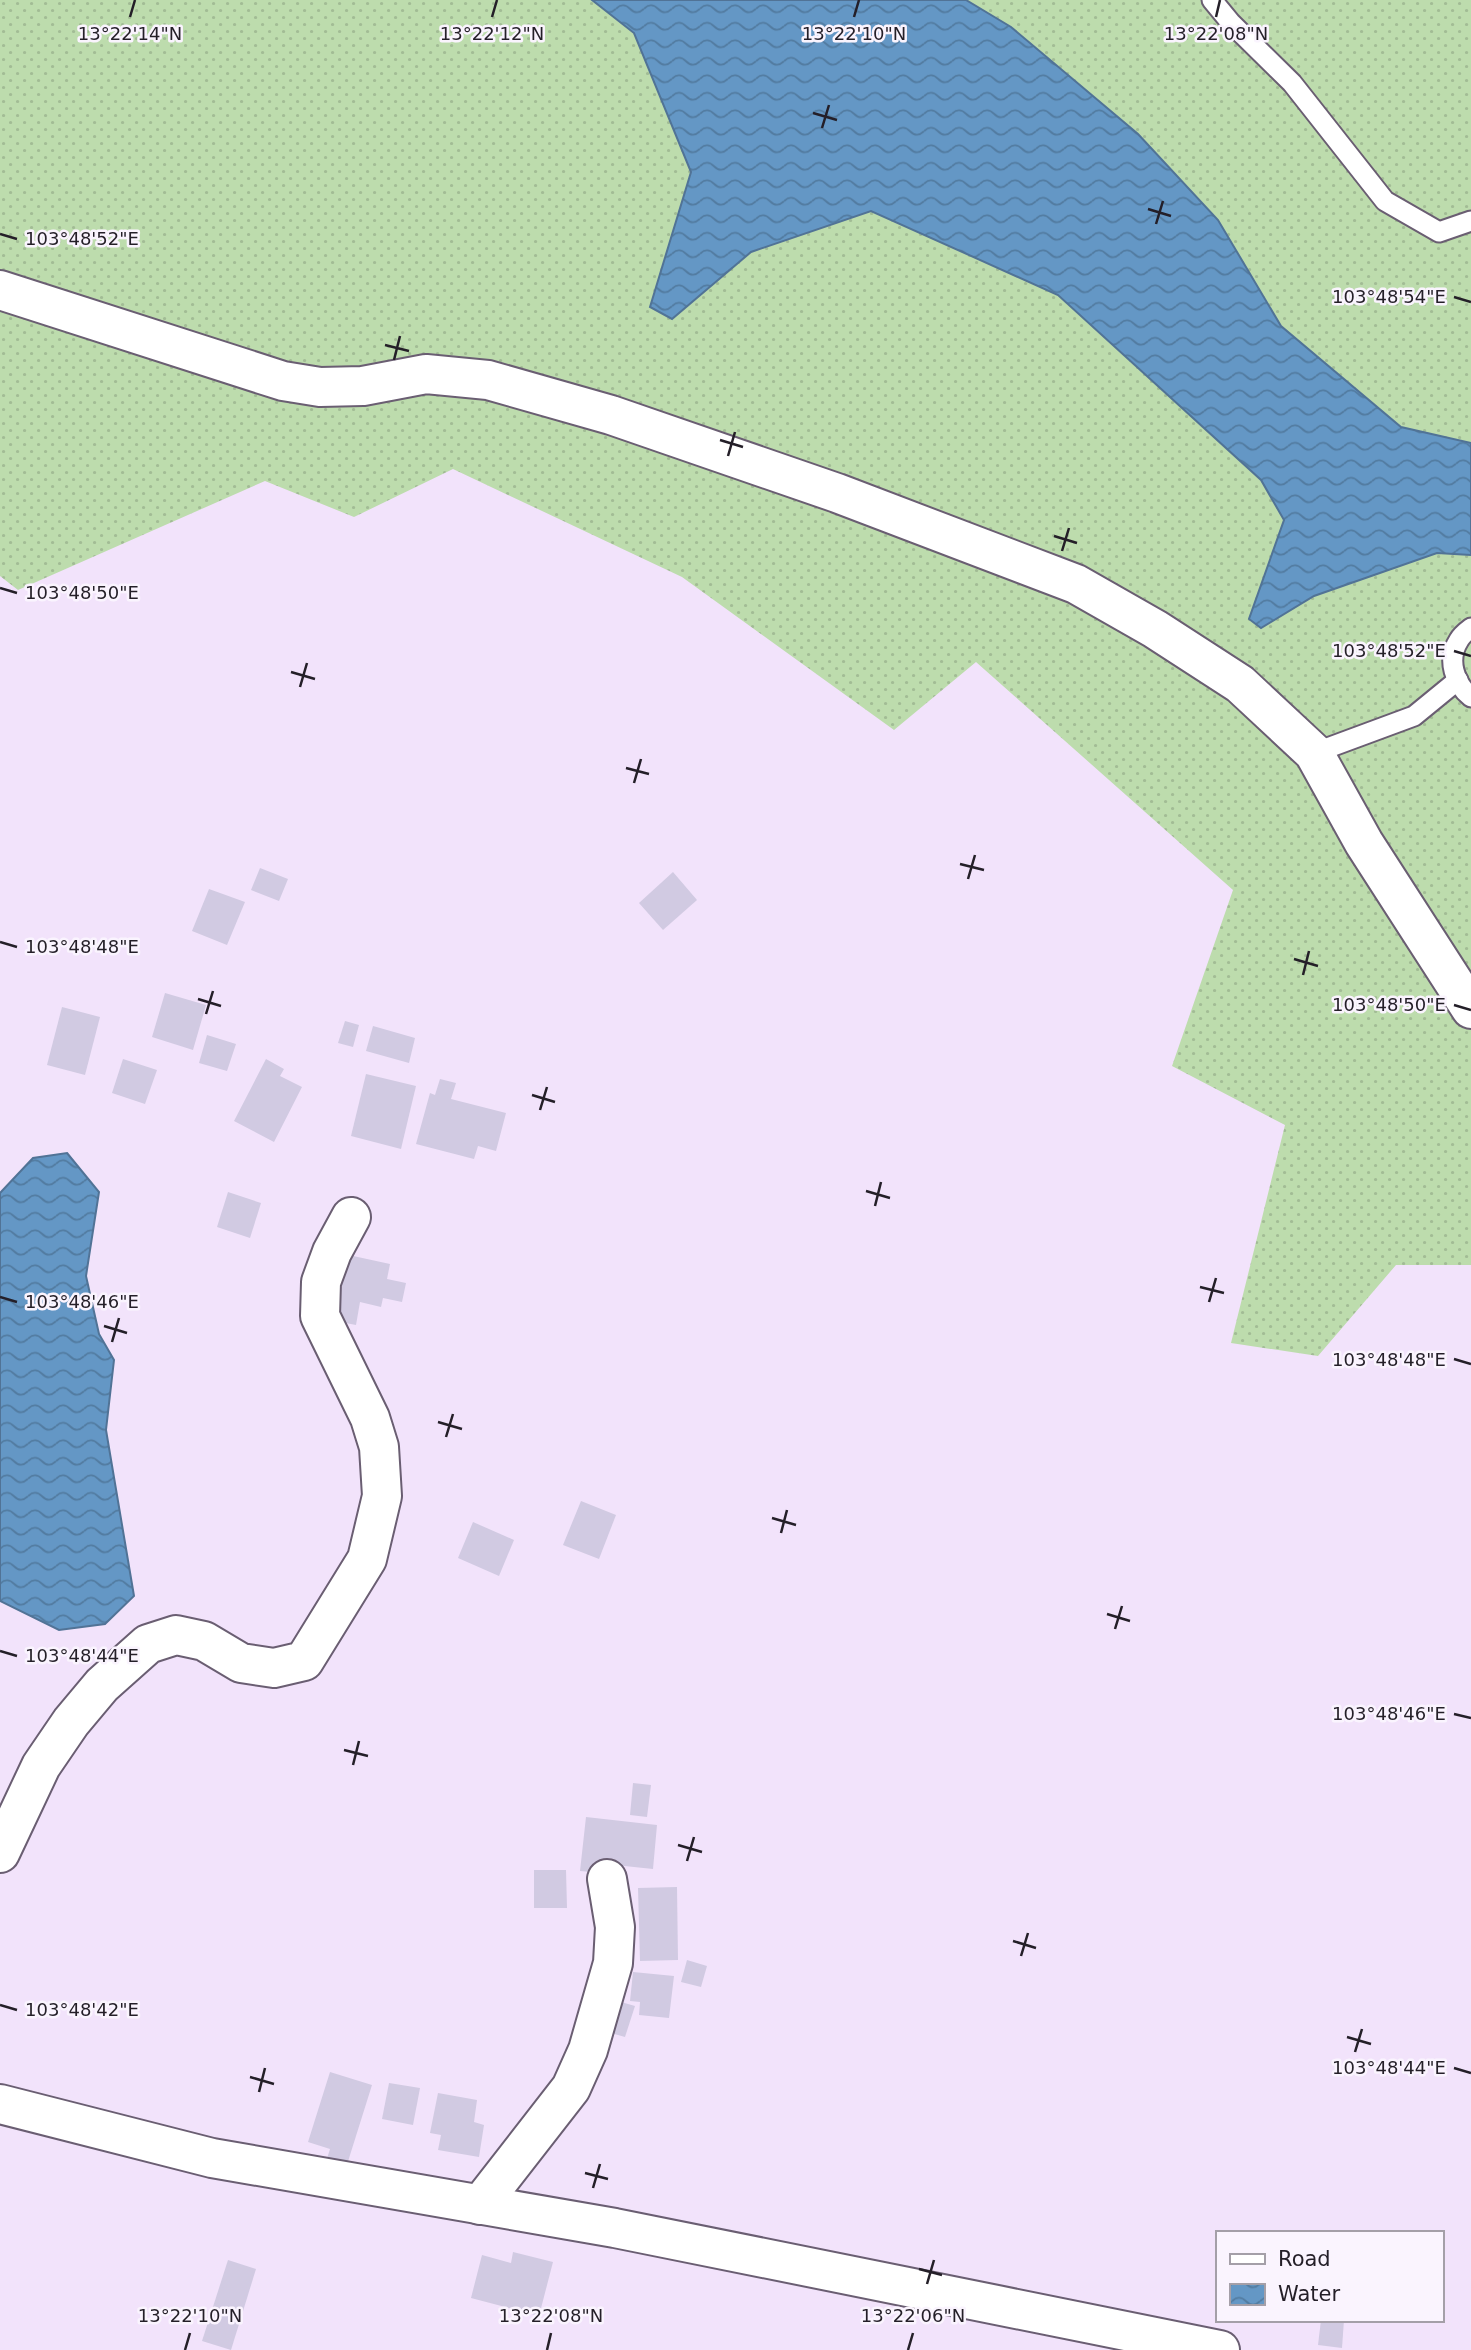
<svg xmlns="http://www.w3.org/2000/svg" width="1471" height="2350" font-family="'DejaVu Sans',sans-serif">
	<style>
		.grass { fill: url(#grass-dots) }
		.water { fill: url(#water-waves); stroke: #517396; stroke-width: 2 }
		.building { fill: #d1cae2 }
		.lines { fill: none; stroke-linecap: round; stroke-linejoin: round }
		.lane-casing { stroke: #6a5e72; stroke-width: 23 }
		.street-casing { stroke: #6a5e72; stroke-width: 42 }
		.secondary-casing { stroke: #6a5e72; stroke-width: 42 }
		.lane { stroke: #fff; stroke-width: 19 }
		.street { stroke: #fff; stroke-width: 38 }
		.secondary { stroke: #fff; stroke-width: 38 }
		.ticks { fill: none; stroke: #241f28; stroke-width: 2.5 }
		.ticks-label { font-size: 18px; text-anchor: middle; fill: #241f28; stroke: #faf4fe; stroke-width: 5; stroke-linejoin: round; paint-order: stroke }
	</style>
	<defs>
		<pattern id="grass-dots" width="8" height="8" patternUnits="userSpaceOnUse" patternTransform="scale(1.75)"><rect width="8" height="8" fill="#bddcad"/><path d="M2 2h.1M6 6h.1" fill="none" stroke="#a2bc95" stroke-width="1.8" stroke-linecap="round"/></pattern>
		<pattern id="water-waves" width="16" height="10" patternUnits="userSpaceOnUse" patternTransform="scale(1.75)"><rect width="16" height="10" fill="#6497c5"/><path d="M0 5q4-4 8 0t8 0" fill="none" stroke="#527ba0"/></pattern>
	</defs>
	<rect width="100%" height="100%" fill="#f2e3fb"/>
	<!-- grass -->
	<polygon class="grass" points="0,0 1471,0 1471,1265 1396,1265 1318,1356 1231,1343 1285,1125 1172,1066 1233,890 976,662 894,730 682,577 453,469 354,517 265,481 18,590 0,576"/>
	<!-- water -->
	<g class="water">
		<polygon points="592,0 966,0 1011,27 1138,134 1218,220 1281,326 1401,427 1471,443 1471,555 1437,553 1314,596 1261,628 1249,619 1284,520 1261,480 1058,295 871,211 751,252 672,319 650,307 691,172 634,33"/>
		<polygon points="67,1153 99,1192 86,1276 99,1334 114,1360 106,1430 134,1596 105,1624 59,1630 0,1601 0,1193 33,1158"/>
	</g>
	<!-- building -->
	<g class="building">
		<polygon points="260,868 288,879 279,901 251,890"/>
		<polygon points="673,872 697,900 663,930 639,903"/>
		<polygon points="209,889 245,902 227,945 192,931"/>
		<polygon points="165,993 206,1005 193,1050 152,1037"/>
		<polygon points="62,1007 100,1017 85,1075 47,1065"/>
		<polygon points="345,1021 359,1025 353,1047 338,1043"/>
		<polygon points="373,1026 415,1038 409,1063 366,1051"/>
		<polygon points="207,1035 236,1044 227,1071 199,1063"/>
		<polygon points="123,1059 157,1070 145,1104 112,1093"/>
		<polygon points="266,1059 284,1069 280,1076 302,1087 274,1142 234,1121"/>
		<polygon points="366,1074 416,1086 401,1149 351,1136"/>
		<polygon points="440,1079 456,1083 451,1099 506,1113 496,1151 478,1146 474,1159 416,1144 430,1093 435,1095"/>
		<polygon points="228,1192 261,1203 250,1238 217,1227"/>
		<polygon points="344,1254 390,1264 387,1279 406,1283 402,1302 383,1298 381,1307 360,1302 356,1325 330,1320"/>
		<polygon points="581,1501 616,1515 599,1559 563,1545"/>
		<polygon points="473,1522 514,1540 499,1576 458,1558"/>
		<polygon points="633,1783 651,1785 647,1817 630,1815"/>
		<polygon points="586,1817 657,1825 653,1869 615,1865 614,1874 580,1871"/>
		<polygon points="534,1870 566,1870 567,1908 534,1908"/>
		<polygon points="677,1887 678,1960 640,1961 638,1888"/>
		<polygon points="687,1960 707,1966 701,1987 681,1982"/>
		<polygon points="633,1972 674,1976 669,2018 639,2015 640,2002 630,2001"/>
		<polygon points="607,1998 635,2006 625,2037 597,2029"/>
		<polygon points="330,2072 372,2085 345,2171 325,2165 330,2149 308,2142"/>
		<polygon points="389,2083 420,2088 413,2125 382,2119"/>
		<polygon points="438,2093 477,2100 474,2122 484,2125 479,2157 438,2150 441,2135 430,2133"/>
		<polygon points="513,2252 553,2262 539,2316 471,2298 482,2255 511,2263"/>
		<polygon points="228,2260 256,2269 231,2350 202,2341"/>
		<polygon points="1321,2320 1344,2320 1342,2348 1318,2345"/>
	</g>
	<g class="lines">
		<!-- lane casing -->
		<g class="lane-casing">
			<g id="lane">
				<polyline points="1212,0 1231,23 1292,83 1385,201 1439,232 1471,221"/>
				<path d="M 1471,628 C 1467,631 1461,636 1459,640 C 1446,660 1455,684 1471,697"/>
				<polyline points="1314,753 1414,716 1458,680"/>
			</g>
		</g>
		<!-- street casing -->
		<g class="street-casing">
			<g id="street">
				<polyline points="0,290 283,381 320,387 363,386 426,374 488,380 611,415 837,493 1076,584 1155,629 1240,684 1314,753 1364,843 1471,1009"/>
				<polyline points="0,1853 41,1766 71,1722 102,1685 148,1644 176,1635 204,1641 241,1663 274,1668 304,1661 367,1559 382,1496 379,1447 370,1418 320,1316 321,1282 332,1252 351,1217"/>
				<polyline points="480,2205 571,2088 588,2050 613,1963 615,1927 607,1879"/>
			</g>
		</g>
		<!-- secondary casing -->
		<g class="secondary-casing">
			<polyline id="secondary" points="0,2104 212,2158 615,2228 1220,2350"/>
		</g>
		<!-- lane -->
		<use href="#lane" class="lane"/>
		<!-- street -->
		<use href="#street" class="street"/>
		<!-- secondary -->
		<use href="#secondary" class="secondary"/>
	</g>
	<!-- ticks -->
	<path class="ticks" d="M 130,17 L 135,0M 492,17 L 497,0M 854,17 L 859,0M 1216,17 L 1220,0M 813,113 L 837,120M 822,128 L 829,105M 1148,209 L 1171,216M 1156,224 L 1163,201M 0,234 L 17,239M 1454,297 L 1471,302M 385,345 L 409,351M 394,360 L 400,336M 720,440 L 743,447M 728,456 L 735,432M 1054,536 L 1077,543M 1062,551 L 1069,528M 0,588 L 17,593M 1454,651 L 1471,656M 291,672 L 315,679M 300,687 L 307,663M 626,768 L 649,774M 634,783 L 641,759M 960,864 L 984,870M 968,879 L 975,855M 0,942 L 17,947M 1294,959 L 1318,966M 1303,975 L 1309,951M 198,999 L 221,1006M 1454,1005 L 1471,1010M 206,1014 L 213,991M 532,1095 L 555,1102M 540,1110 L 547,1087M 866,1191 L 890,1198M 875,1206 L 881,1182M 1200,1287 L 1224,1293M 0,1297 L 17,1302M 1209,1302 L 1216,1278M 104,1326 L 127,1333M 112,1342 L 119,1318M 1454,1359 L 1471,1364M 438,1422 L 462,1429M 446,1437 L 453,1414M 772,1518 L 796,1525M 781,1533 L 787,1510M 1107,1614 L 1130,1621M 1115,1629 L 1122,1606M 0,1651 L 17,1656M 1454,1714 L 1471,1718M 344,1750 L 368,1756M 353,1765 L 359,1741M 678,1845 L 702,1852M 687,1861 L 694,1837M 1013,1941 L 1036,1948M 1021,1956 L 1028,1933M 0,2005 L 17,2010M 1347,2037 L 1371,2044M 1355,2052 L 1362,2029M 1454,2068 L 1471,2073M 250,2077 L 274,2084M 259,2092 L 265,2068M 585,2173 L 608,2179M 593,2188 L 600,2164M 919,2269 L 942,2275M 927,2284 L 934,2260M 185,2350 L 190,2333M 547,2350 L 551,2333M 908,2350 L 913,2333"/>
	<g class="ticks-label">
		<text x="130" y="40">13°22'14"N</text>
		<text x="492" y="40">13°22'12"N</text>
		<text x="854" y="40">13°22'10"N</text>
		<text x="1216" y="40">13°22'08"N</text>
		<text x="82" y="245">103°48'52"E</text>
		<text x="1389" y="303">103°48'54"E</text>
		<text x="82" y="599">103°48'50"E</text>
		<text x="1389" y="657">103°48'52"E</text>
		<text x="82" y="953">103°48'48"E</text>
		<text x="1389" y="1011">103°48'50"E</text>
		<text x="82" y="1308">103°48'46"E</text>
		<text x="1389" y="1366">103°48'48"E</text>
		<text x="82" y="1662">103°48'44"E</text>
		<text x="1389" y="1720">103°48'46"E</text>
		<text x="82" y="2016">103°48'42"E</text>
		<text x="1389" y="2074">103°48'44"E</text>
		<text x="190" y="2322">13°22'10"N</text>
		<text x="551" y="2322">13°22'08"N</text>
		<text x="913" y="2322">13°22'06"N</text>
	</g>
	<!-- legend -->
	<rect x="1216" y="2231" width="228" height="91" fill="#faf4fe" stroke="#a49fa8" stroke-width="2"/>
	<rect x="1230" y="2254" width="35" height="10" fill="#ffffff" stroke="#a49fa8" stroke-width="2"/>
	<text x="1278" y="2266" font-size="21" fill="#241f28">Road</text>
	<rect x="1230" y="2284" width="35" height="21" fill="url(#water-waves)" stroke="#a49fa8" stroke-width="2"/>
	<text x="1278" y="2301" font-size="21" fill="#241f28">Water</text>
</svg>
